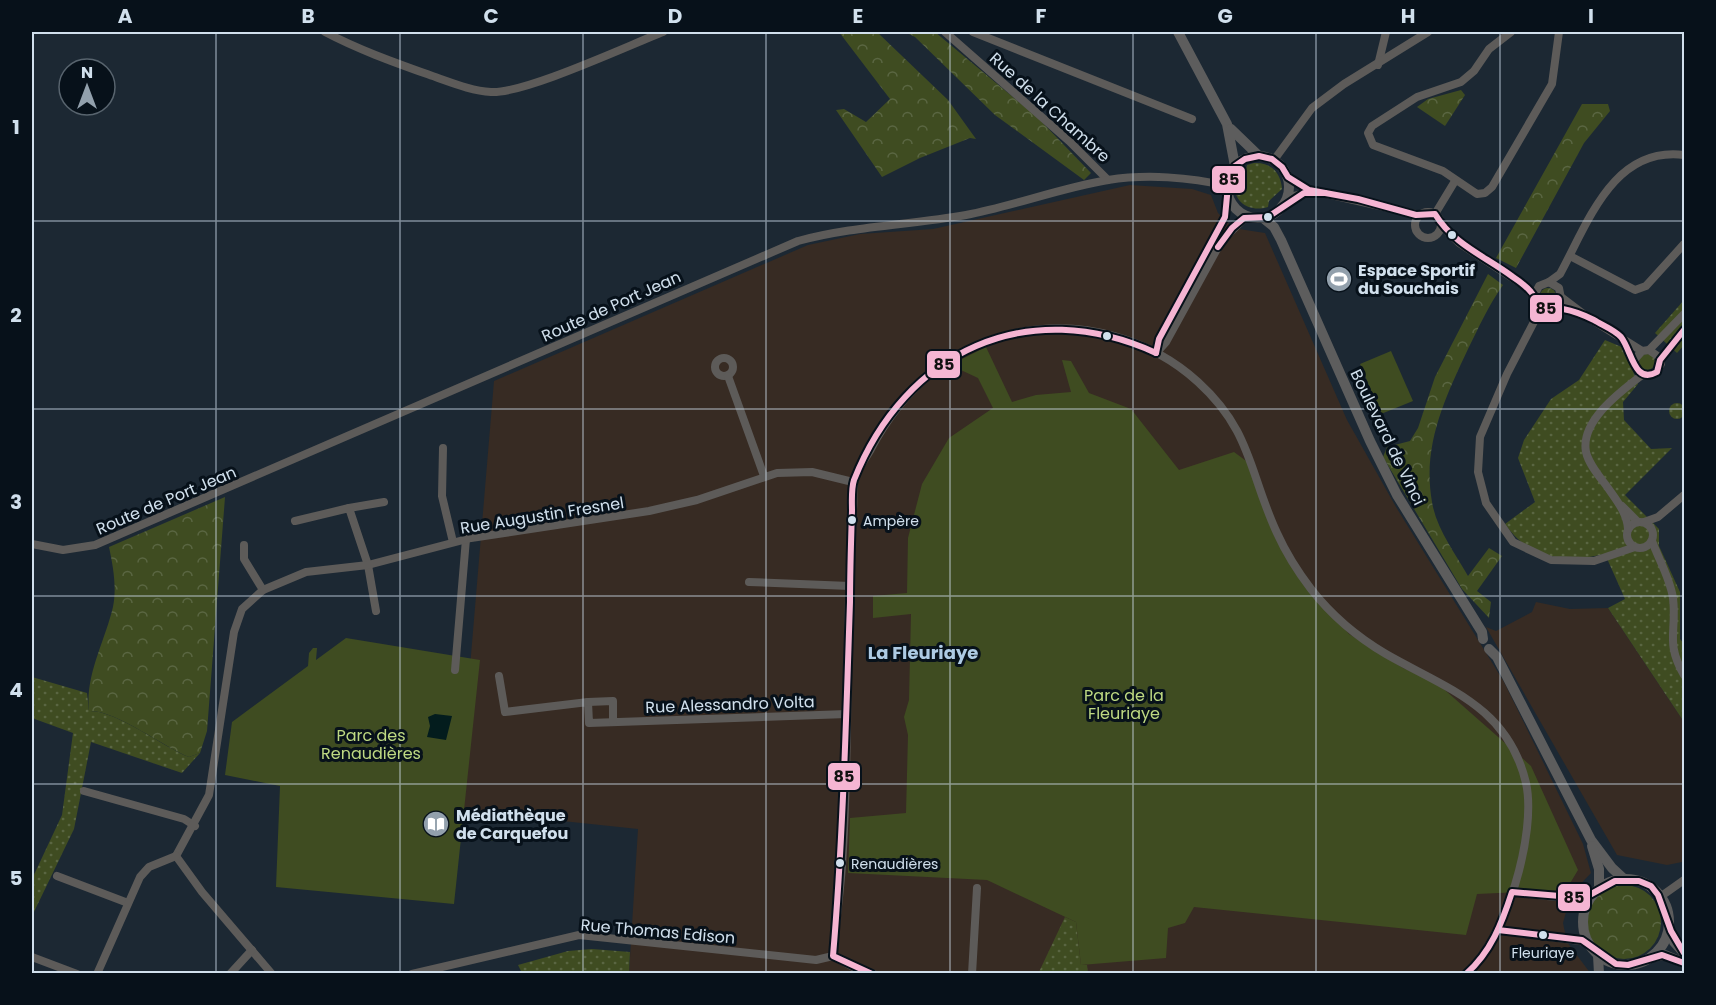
<svg xmlns="http://www.w3.org/2000/svg" width="1716" height="1005" font-family="Poppins,sans-serif">
	<style>
		.commercial { fill: #372b23 }
		.grass { fill: url(#grass-dots) }
		.forest { fill: url(#forest-crowns) }
		.green { fill: #3f4c21 }
		.water { fill: #031c1d }
		.lines { fill: none; stroke-linecap: round; stroke-linejoin: round }
		.street { stroke: #5d5b59; stroke-width: 8 }
		.secondary { stroke: #5d5d5d; stroke-width: 10 }
		.bus-1-casing { stroke: #07111a; stroke-width: 10 }
		.bus-1 { stroke: #f5b5d3; stroke-width: 6 }
		.grid { fill: none; stroke: #d1e0ed; stroke-width: 1.5; stroke-opacity: 0.55 }
		.bus-dot { fill: #d1e0ed; stroke: #07111a; stroke-width: 2 }
		.labels { text-anchor: middle; stroke-width: 6; stroke-linejoin: round; paint-order: stroke }
		.bus-label { font-size: 14px; fill: #d1e0ed; stroke: #07111a; text-anchor: start }
		.street-label { font-size: 16px; fill: #d1e0ed; stroke: #07111a }
		.poi-label { font-size: 16px; font-weight: bold; fill: #d1e0ed; stroke: #07111a; text-anchor: start }
		.park-label { font-size: 16px; fill: #bed982; stroke: #07111a }
		.neighbourhood-label { font-size: 18px; font-weight: bold; fill: #aecbe4; stroke: #07111a }
		.line-badge { stroke: #07111a; stroke-width: 2 }
		.pale-badge-label { font-size: 16px; text-anchor: middle; font-weight: bold; fill: #111 }
		.neatline { fill: none; stroke: #d1e0ed; stroke-width: 2 }
		.grid-label { font-size: 20px; text-anchor: middle; font-weight: bold; fill: #d1e0ed }
	</style>
	<defs>
		<pattern id="grass-dots" width="8" height="8" patternUnits="userSpaceOnUse" patternTransform="scale(1.5)"><rect width="8" height="8" fill="#3f4c21"/><path d="M2 2h.1M6 6h.1" fill="none" stroke="#5a6642" stroke-width="1.8" stroke-linecap="round"/></pattern>
		<pattern id="forest-crowns" width="20" height="18" patternUnits="userSpaceOnUse" patternTransform="scale(1.5)"><rect width="20" height="18" fill="#3f4c21"/><path d="M2 6a3 3 0 1 1 6 0M12 15a3 3 0 1 1 6 0" fill="none" stroke="#5a6642"/></pattern>
	</defs>
	<rect width="100%" height="100%" fill="#1c2833"/>
	<!-- commercial -->
	<g class="commercial">
		<polygon points="1130,185 1192,189 1211,195 1218,213 1228,223 1239,229 1265,233 1347,420 1396,507 1504,682 1583,844 1591,873 1571,894 1563,923 1567,942 1591,974 629,973 638,829 458,810 494,381 808,245 860,234 933,229"/>
		<polygon points="1536,602 1570,609 1608,608 1684,722 1684,860 1682,862 1667,865 1617,855 1486,627 1496,631 1532,612"/>
	</g>
	<!-- grass -->
	<g class="grass">
		<path d="M 1254,163 C 1270,162 1281,172 1282,189 L 1269,201 L 1268,207 C 1248,213 1231,201 1235,179 L 1246,170 L 1247,165 Z"/>
		<polygon points="1684,300 1684,345 1677,353 1655,333"/>
		<path d="M 1605,340 L 1624,348 L 1638,384 L 1623,402 L 1624,420 L 1651,449 L 1672,448 L 1625,495 L 1659,529 L 1659,546 L 1680,592 L 1680,639 L 1684,644 L 1684,722 L 1608,608 L 1625,599 L 1605,554 C 1565,563 1530,560 1505,524 L 1535,502 L 1518,458 L 1524,440 L 1551,399 L 1579,380 Z"/>
		<circle cx="1677" cy="411" r="8"/>
		<path d="M 32,677 L 87,693 L 89,711 C 116,710 163,747 189,757 L 200,753 L 182,773 L 91,742 L 74,829 L 32,916 L 32,879 L 62,815 L 73,733 L 32,718 Z"/>
		<polygon points="1065,917 1076,922 1081,965 1087,965 1088,973 1038,974"/>
		<polygon points="592,949 630,952 629,973 522,973 518,965 568,951"/>
	</g>
	<!-- forest -->
	<g class="forest">
		<polygon points="839,32 877,32 948,100 976,139 970,138 920,158 882,177 836,110 844,109 866,122 890,99"/>
		<polygon points="905,32 935,32 1037,117 1091,173 1084,180 995,115 915,37"/>
		<polygon points="1461,90 1465,95 1445,126 1417,107 1428,99"/>
		<polygon points="1582,104 1608,104 1610,111 1584,143 1516,268 1496,258"/>
		<path d="M 1488,274 L 1503,285 C 1488,306 1479,327 1468,349 C 1445,398 1422,446 1432,502 C 1436,528 1455,553 1468,576 L 1489,548 L 1502,556 L 1477,591 L 1491,602 L 1489,618 L 1462,589 L 1383,457 L 1387,447 L 1410,441 L 1418,428 L 1435,377 Z"/>
		<circle cx="1548" cy="296" r="8"/>
		<circle cx="1647" cy="362" r="8"/>
		<path d="M 225,497 L 207,731 L 200,753 L 189,757 C 164,747 114,709 89,711 C 85,675 105,641 113,607 C 117,587 113,566 109,547 Z"/>
		<circle cx="1624" cy="922" r="37"/>
	</g>
	<!-- green -->
	<g class="green">
		<polygon points="986,347 1012,402 1036,395 1071,392 1062,360 1071,361 1089,393 1131,409 1179,470 1234,452 1249,463 1298,576 1349,634 1403,668 1438,684 1531,766 1578,870 1566,890 1477,894 1466,935 1194,907 1185,923 1168,928 1166,958 1081,965 1076,922 987,880 848,873 850,818 906,813 908,735 904,717 909,700 911,614 873,618 873,596 907,593 908,538 922,484 949,438 993,408 978,378 950,365"/>
		<polygon points="1391,351 1413,401 1381,414 1360,364"/>
		<polygon points="346,638 480,660 454,904 276,887 280,786 225,775 232,722 308,666 309,653 313,648 317,648 316,660"/>
		<polygon points="481,829 498,832 497,841 480,839"/>
	</g>
	<!-- water -->
	<polygon class="water" points="435,714 452,716 446,740 427,737 430,726 428,717"/>
	<g class="lines">
		<!-- street -->
		<g class="street">
			<path d="M 325,32 C 361,51 399,64 438,78 C 455,84 473,91 491,92 C 524,94 627,46 663,32"/>
			<polyline points="945,32 1069,141 1108,180"/>
			<polyline points="973,32 1192,119"/>
			<polyline points="1511,32 1489,49 1474,71 1461,82 1417,97 1372,126 1368,133 1373,145 1443,171 1477,194 1485,193 1492,187 1552,84 1559,32"/>
			<polyline points="1378,65 1386,32"/>
			<polyline points="1274,160 1312,108 1344,84 1428,32"/>
			<polyline points="1288,177 1309,190 1420,215"/>
			<polyline points="1286,202 1294,196 1312,192"/>
			<circle cx="1428" cy="225" r="13"/>
			<polyline points="1435,214 1455,181"/>
			<polyline points="1442,226 1459,243 1526,287 1542,308 1561,308 1586,316"/>
			<polyline points="1570,256 1635,290 1646,286 1684,244"/>
			<path d="M 1549,282 L 1560,274 C 1588,223 1613,146 1684,155"/>
			<polyline points="1534,296 1539,286 1549,282 1559,288 1561,299"/>
			<polyline points="1561,297 1586,316 1642,351"/>
			<polyline points="1537,303 1536,318 1507,374 1480,437 1478,472 1486,503 1513,542 1551,560 1594,561 1635,547"/>
			<path d="M 1620,336 C 1626,346 1635,370 1642,375 L 1654,374 L 1661,364 L 1659,357 L 1649,350 L 1642,351 L 1634,360"/>
			<polyline points="1649,350 1684,314"/>
			<polyline points="1157,352 1166,342 1222,240 1247,216"/>
			<polyline points="1156,353 1159,339 1225,217 1229,198"/>
			<circle cx="724" cy="367" r="9"/>
			<polyline points="1660,360 1684,330"/>
			<polyline points="728,376 764,476"/>
			<polyline points="443,448 442,496 453,542"/>
			<polyline points="1622,506 1638,522"/>
			<polyline points="349,508 384,502"/>
			<polyline points="295,521 349,508 368,565 376,611"/>
			<circle cx="1640" cy="535" r="13"/>
			<polyline points="1644,522 1658,517 1684,495"/>
			<path d="M 1628,529 C 1627,513 1617,501 1608,488 C 1600,477 1589,465 1586,452 C 1580,421 1621,391 1642,375"/>
			<path d="M 1652,541 C 1659,560 1670,578 1673,598 C 1677,632 1665,642 1684,675"/>
			<path d="M 32,544 L 63,550 L 95,545 L 798,241 C 853,226 910,225 966,215 C 1014,206 1060,188 1108,180 C 1146,174 1190,177 1227,186"/>
			<polyline points="244,545 244,559 263,590"/>
			<polyline points="749,582 850,586"/>
			<polyline points="455,670 466,539"/>
			<polyline points="499,676 505,712 588,702 589,723 847,714"/>
			<polyline points="588,702 613,701 613,722"/>
			<polyline points="84,791 184,819 195,826"/>
			<polyline points="176,856 209,795 234,632 242,609 263,590 306,572 368,565 471,538 649,511 697,500 777,473 812,472 853,482"/>
			<polyline points="176,856 202,892 272,974"/>
			<polyline points="57,876 128,903"/>
			<polyline points="1512,892 1565,898 1591,897"/>
			<polyline points="1660,897 1684,880"/>
			<polyline points="1498,930 1587,942"/>
			<polyline points="32,957 77,974"/>
			<polyline points="97,974 140,877 149,867 176,856"/>
			<polyline points="230,974 252,950"/>
			<polyline points="412,974 579,935 816,960 833,956"/>
			<path d="M 874,974 L 853,967 L 833,956 C 835,926 840,895 842,865 C 847,794 847,722 848,651 C 849,604 849,557 853,510 C 854,500 852,487 855,478 C 858,468 866,458 871,449 C 902,389 953,345 1021,332 C 1083,320 1151,339 1198,382 C 1252,431 1249,473 1277,533 C 1286,553 1298,572 1311,589 C 1332,616 1357,637 1386,654 C 1445,688 1508,706 1526,783 C 1537,833 1506,941 1465,974"/>
			<polyline points="972,974 977,888"/>
		</g>
		<!-- secondary -->
		<g class="secondary">
			<polyline points="1178,32 1227,124 1235,166"/>
			<polyline points="1231,129 1259,156"/>
			<circle cx="1258" cy="187" r="31"/>
			<polyline points="1263,218 1274,227 1281,240 1370,441 1397,495 1482,632 1483,639"/>
			<polyline points="1489,649 1497,657 1591,840 1612,868 1625,880"/>
			<polyline points="1592,846 1599,869 1599,889"/>
			<circle cx="1626" cy="922" r="43"/>
			<polyline points="1669,927 1674,942 1684,953"/>
			<polyline points="1598,955 1599,974"/>
			<polyline points="1652,957 1665,955 1684,963"/>
		</g>
		<!-- bus-1 casing -->
		<g class="bus-1-casing">
			<g id="bus-1">
				<polyline points="1218,247 1232,228 1244,218 1268,217 1304,193 1325,193"/>
				<path d="M 1156,353 L 1159,339 L 1225,217 L 1229,175 L 1235,166 L 1245,159 L 1259,156 L 1272,159 L 1282,167 L 1288,177 L 1309,190 L 1358,199 L 1416,215 L 1435,214 C 1454,245 1485,256 1513,277 C 1519,281 1526,286 1531,292 C 1535,296 1536,304 1541,307 C 1548,311 1556,307 1563,309 C 1574,311 1584,315 1594,320 C 1602,325 1615,330 1621,337 C 1632,351 1634,385 1657,372 L 1660,360 L 1684,330"/>
				<polyline points="1498,930 1582,940 1616,964 1628,965 1662,955 1684,963"/>
				<path d="M 872,974 L 833,956 C 843,838 846,721 850,602 C 850,572 851,542 852,511 C 852,502 851,489 854,480 C 905,351 1028,294 1156,353"/>
				<path d="M 1466,974 C 1491,952 1502,923 1512,892 L 1584,898 L 1615,881 L 1639,881 L 1651,886 L 1658,895 L 1671,931 L 1684,953"/>
			</g>
		</g>
		<!-- bus-1 -->
		<use href="#bus-1" class="bus-1"/>
	</g>
	<!-- grid -->
	<path class="grid" d="M 216,32 L 216,974M 400,32 L 400,974M 583,32 L 583,974M 766,32 L 766,974M 950,32 L 950,974M 1133,32 L 1133,974M 1316,32 L 1316,974M 1500,32 L 1500,974M 32,221 L 1684,221M 32,409 L 1684,409M 32,596 L 1684,596M 32,784 L 1684,784"/>
	<!-- icons -->
	<defs>
		<g id="stadium-disc" transform="scale(1.35)"><circle r="9.5" fill="#92a0ac" stroke="#07111a"/><path d="M0-5a6.5 5 0 1 0 0 10a6.5 5 0 1 0 0-10ZM-3.5-1.8h7v3.6h-7Z" fill="#fff"/></g>
		<g id="library-disc" transform="scale(1.35)"><circle r="9.5" fill="#92a0ac" stroke="#07111a"/><path d="M-6-4Q-3-5.5-.7-3.5V5Q-3 3-6 4ZM6-4Q3-5.5 .7-3.5V5Q3 3 6 4Z" fill="#fff"/></g>
	</defs>
	<g fill-rule="evenodd">
		<use href="#stadium-disc" x="1339" y="279"/>
		<use href="#library-disc" x="436" y="824"/>
	</g>
	<!-- markers -->
	<g class="bus-dot">
		<circle cx="1268" cy="217" r="5"/>
		<circle cx="1452" cy="235" r="5"/>
		<circle cx="1107" cy="336" r="5"/>
		<circle cx="852" cy="520" r="5"/>
		<circle cx="840" cy="863" r="5"/>
		<circle cx="1543" cy="935" r="5"/>
	</g>
	<g class="labels">
		<!-- bus labels -->
		<g class="bus-label">
			<text x="863" y="526">Ampère</text>
			<text x="851" y="869">Renaudières</text>
			<text x="1543" y="958" text-anchor="middle">Fleuriaye</text>
		</g>
		<!-- street labels -->
		<g class="street-label">
			<text transform="translate(1050 107) rotate(42)" y="6">Rue de la Chambre</text>
			<text transform="translate(611 306) rotate(-24)" y="6">Route de Port Jean</text>
			<text transform="translate(1388 437) rotate(64)" y="6">Boulevard de Vinci</text>
			<text transform="translate(166 500) rotate(-23)" y="6">Route de Port Jean</text>
			<text transform="translate(542 515) rotate(-9)" y="6">Rue Augustin Fresnel</text>
			<text transform="translate(730 704) rotate(-2)" y="6">Rue Alessandro Volta</text>
			<text transform="translate(658 931) rotate(5)" y="6">Rue Thomas Edison</text>
		</g>
		<!-- poi labels -->
		<g class="poi-label">
			<text x="1358" y="276">Espace Sportif<tspan x="1358" dy="18">du Souchais</tspan></text>
			<text x="456" y="821">Médiathèque<tspan x="456" dy="18">de Carquefou</tspan></text>
		</g>
		<!-- park labels -->
		<g class="park-label">
			<text x="1124" y="701">Parc de la<tspan x="1124" dy="18">Fleuriaye</tspan></text>
			<text x="371" y="741">Parc des<tspan x="371" dy="18">Renaudières</tspan></text>
		</g>
		<!-- neighbourhood labels -->
		<g class="neighbourhood-label">
			<text x="923" y="659">La Fleuriaye</text>
		</g>
	</g>
	<g class="line-badge">
		<rect x="1211" y="165" width="35" height="29" rx="6" fill="#f5b5d3"/>
		<rect x="1529" y="294" width="34" height="29" rx="6" fill="#f5b5d3"/>
		<rect x="926" y="350" width="35" height="29" rx="6" fill="#f5b5d3"/>
		<rect x="827" y="762" width="34" height="29" rx="6" fill="#f5b5d3"/>
		<rect x="1557" y="883" width="34" height="29" rx="6" fill="#f5b5d3"/>
	</g>
	<g class="pale-badge-label">
		<text x="1229" y="185">85</text>
		<text x="1546" y="314">85</text>
		<text x="944" y="370">85</text>
		<text x="844" y="782">85</text>
		<text x="1574" y="903">85</text>
	</g>
	<!-- border -->
	<rect width="1716" height="1005" fill="none" stroke="#07111a" stroke-width="66"/>
	<!-- north arrow -->
	<g transform="translate(87 87)"><circle r="28" fill="#07111a" stroke="#58646e" stroke-width="1.5"/>
	<path d="M0-4.5L10 22L0 15L-10 22Z" fill="#92a0ac"/>
	<text y="-9" font-size="16" font-weight="bold" text-anchor="middle" fill="#d1e0ed">N</text>
	</g>
	<rect x="33" y="33" width="1650" height="939" class="neatline"/>
	<g class="grid-label">
		<text x="125" y="23">A</text>
		<text x="308" y="23">B</text>
		<text x="491" y="23">C</text>
		<text x="675" y="23">D</text>
		<text x="858" y="23">E</text>
		<text x="1041" y="23">F</text>
		<text x="1225" y="23">G</text>
		<text x="1408" y="23">H</text>
		<text x="1591" y="23">I</text>
		<text x="16" y="134">1</text>
		<text x="16" y="322">2</text>
		<text x="16" y="509">3</text>
		<text x="16" y="697">4</text>
		<text x="16" y="885">5</text>
	</g>
</svg>
